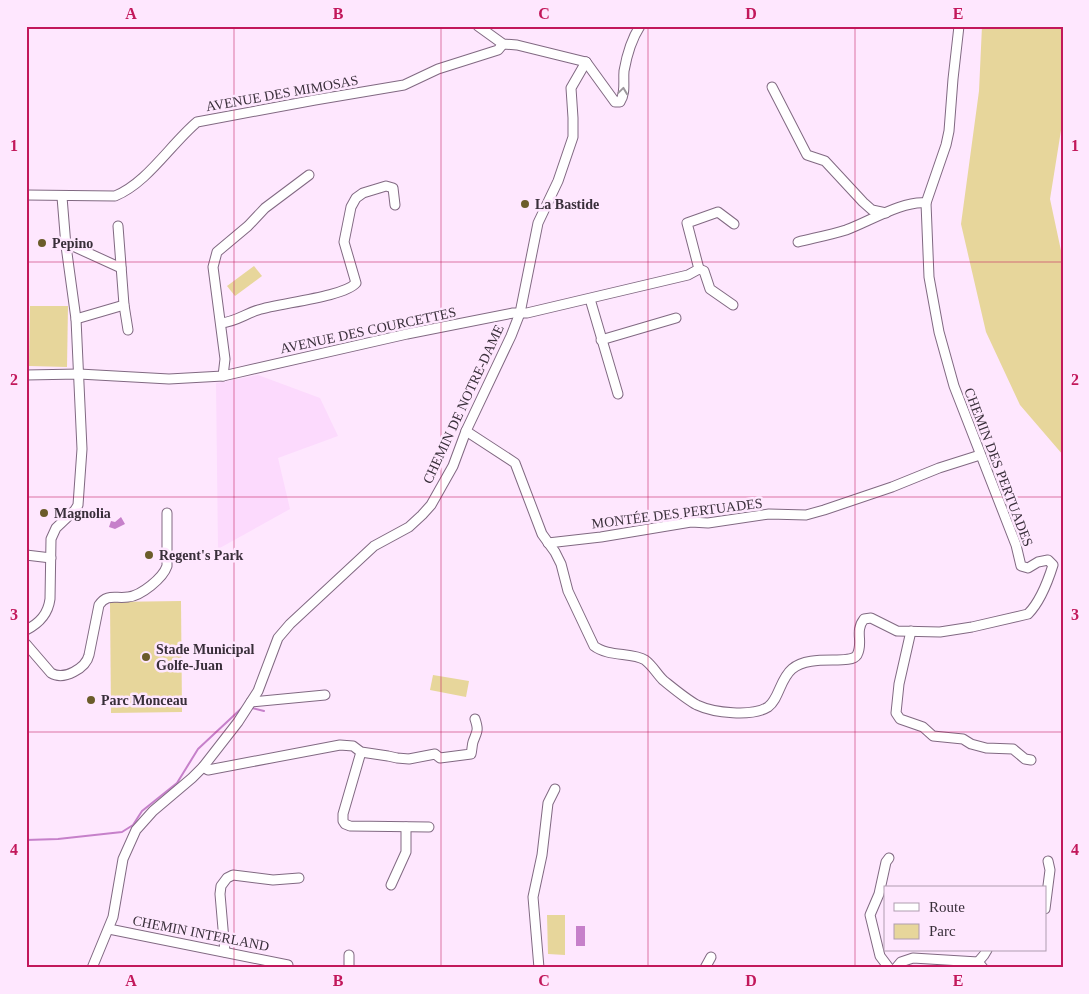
<svg xmlns="http://www.w3.org/2000/svg" width="1089" height="994" font-family="'Times New Roman',serif">
	<style>
		.built { fill: #fcdafd }
		.green { fill: #e7d69b }
		.water { fill: #c680ca }
		.lines { fill: none; stroke-linecap: round; stroke-linejoin: round }
		.stream { stroke: #c680ca; stroke-width: 2 }
		.minor-casing { stroke: #816982; stroke-width: 11 }
		.minor { stroke: #fff; stroke-width: 9 }
		.oneway { stroke: #9c979c }
		.grid { fill: none; stroke: #c2185b; stroke-width: 1; stroke-opacity: 0.55 }
		.poi-dot { fill: #6b5c2a; stroke: #fee7fe; stroke-width: 2 }
		.labels { text-anchor: middle; stroke-width: 5; stroke-linejoin: round; paint-order: stroke }
		.street-label { font-size: 14px; fill: #392f3a; stroke: #fee7fe }
		.poi-label { font-size: 14px; font-weight: bold; fill: #392f3a; stroke: #fee7fe; text-anchor: start }
		.neatline { fill: none; stroke: #c2185b; stroke-width: 2 }
		.grid-label { font-size: 16px; text-anchor: middle; font-weight: bold; fill: #c2185b }
	</style>
	<rect width="100%" height="100%" fill="#fee7fe"/>
	<!-- built -->
	<polygon class="built" points="258,375 320,398 338,436 278,458 290,509 218,549 216,383"/>
	<!-- green -->
	<g class="green">
		<polygon points="982,26 1063,26 1063,118 1050,199 1063,260 1063,455 1020,405 986,332 961,224 979,91"/>
		<polygon points="254,266 262,276 235,296 227,286"/>
		<polygon points="30,306 68,306 67,367 29,366"/>
		<polygon points="181,601 182,712 111,713 110,602"/>
		<polygon points="433,675 469,681 466,697 430,690"/>
		<polygon points="547,915 565,915 565,955 548,954"/>
	</g>
	<!-- water -->
	<g class="water">
		<polygon points="121,517 125,524 115,529 109,527 111,521 115,522"/>
		<rect x="576" y="926" width="9" height="20"/>
	</g>
	<g class="lines">
		<!-- stream -->
		<g class="stream">
			<polyline points="252,708 264,711"/>
			<polyline points="26,840 58,839 122,832 133,825 142,811 177,783 198,749 244,706"/>
		</g>
		<!-- minor casing -->
		<g class="minor-casing">
			<g id="minor">
				<polyline points="478,26 503,44 517,45 586,62"/>
				<path d="M 586,62 L 615,102 L 620,102 C 626,93 623,82 624,71 C 627,54 631,40 640,26"/>
				<polyline points="772,87 807,155 825,161 863,202 872,210 886,213"/>
				<path d="M 26,195 L 115,196 C 147,183 170,145 197,122 L 315,100 L 404,85 L 438,69 L 498,50 L 503,44"/>
				<polyline points="118,226 124,305 128,330"/>
				<path d="M 798,242 C 814,238 830,235 846,230 C 868,222 904,200 926,203"/>
				<polyline points="66,246 75,247 121,268"/>
				<polyline points="699,269 704,271 710,289 733,305"/>
				<polyline points="590,299 618,394"/>
				<polyline points="76,319 124,305"/>
				<path d="M 221,323 C 235,322 245,314 258,310 C 279,303 344,297 356,283 L 344,242 L 351,207 L 356,198 L 363,193 L 386,186 L 393,188 L 395,205"/>
				<polyline points="601,340 676,318"/>
				<polyline points="26,375 79,374 169,379 223,376 407,334 513,313 527,313 688,275 699,269 687,223 718,212 734,224"/>
				<polyline points="223,376 225,359 213,267 217,252 248,226 265,208 309,175"/>
				<path d="M 466,431 L 515,463 L 542,534 L 555,552 L 561,564 L 568,591 L 594,646 C 608,657 633,652 645,660 C 652,665 657,674 663,680 C 673,688 686,699 697,705 C 714,713 752,717 768,707 C 779,699 780,679 792,669 C 811,653 850,666 857,655 C 864,642 854,632 864,619 L 871,618 L 897,631 L 940,632 L 972,627 L 1028,614 C 1041,601 1048,581 1053,565 L 1048,560 L 1038,562 L 1028,568 L 1021,566 L 1016,545 L 954,386 L 939,332 L 929,277 L 926,203 L 946,145 L 949,131 L 953,79 L 959,26"/>
				<polyline points="548,543 601,537 691,522 708,523 769,514 806,515 824,510 892,487 939,468 980,455"/>
				<polyline points="26,555 51,558"/>
				<path d="M 26,630 C 40,623 48,614 50,599 L 51,539 L 56,528 L 75,510 L 78,505 L 82,449 L 76,319 L 66,246 L 62,197"/>
				<polyline points="911,631 899,684 896,713 900,719 923,727 933,736 963,739 971,744 986,748 1013,749 1025,759 1031,760"/>
				<path d="M 26,644 L 51,673 C 64,681 86,668 89,655 L 99,605 C 107,593 116,599 128,597 C 141,596 163,578 167,566 L 167,513"/>
				<polyline points="251,702 325,695"/>
				<polyline points="361,752 343,814 343,821 345,824 350,826 429,827"/>
				<path d="M 203,767 L 208,770 L 340,745 L 353,746 L 361,752 L 388,756 L 397,758 L 409,759 L 435,754 L 440,758 L 471,754 C 472,751 472,745 473,742 C 477,731 479,731 475,719"/>
				<polyline points="889,858 886,862 879,894 870,915 880,956 889,968"/>
				<polyline points="391,885 406,852 406,827"/>
				<polyline points="1045,909 1050,870 1048,861"/>
				<polyline points="109,929 288,965"/>
				<polyline points="225,952 220,894 221,886 227,878 233,875 273,880 299,878"/>
				<polyline points="349,955 349,968"/>
				<polyline points="978,962 984,955 987,950"/>
				<polyline points="92,968 113,917 123,859 136,830 153,811 192,778 203,767 238,722 258,691 278,638 290,624 374,546 409,527 422,515 431,505 453,466 466,431 511,336 520,313 538,223 558,181 573,137 573,118 571,88 586,62"/>
				<polyline points="539,968 533,897 542,855 548,803 555,789"/>
				<polyline points="705,968 711,957"/>
				<polyline points="896,968 901,962 913,958 978,962 983,968"/>
			</g>
		</g>
		<!-- minor -->
		<use href="#minor" class="minor"/>
	</g>
	<!-- one-way arrows -->
	<defs><path id="oneway-chevron" d="M-2-3.5L2.5 0L-2 3.5" fill="none" stroke-width="1.6" stroke-linecap="round" stroke-linejoin="round" transform="scale(1.25)"/></defs>
	<use class="oneway" href="#oneway-chevron" transform="translate(623 91) rotate(-82)"/>
	<!-- grid -->
	<path class="grid" d="M 234,26 L 234,968M 441,26 L 441,968M 648,26 L 648,968M 855,26 L 855,968M 26,262 L 1063,262M 26,497 L 1063,497M 26,732 L 1063,732"/>
	<!-- markers -->
	<g class="poi-dot">
		<circle cx="525" cy="204" r="5"/>
		<circle cx="42" cy="243" r="5"/>
		<circle cx="44" cy="513" r="5"/>
		<circle cx="149" cy="555" r="5"/>
		<circle cx="146" cy="657" r="5"/>
		<circle cx="91" cy="700" r="5"/>
	</g>
	<g class="labels">
		<!-- street labels -->
		<g class="street-label">
			<text transform="translate(282 93) rotate(-10)" y="5">AVENUE DES MIMOSAS</text>
			<text transform="translate(368 330) rotate(-12)" y="5">AVENUE DES COURCETTES</text>
			<text transform="translate(463 404) rotate(-65)" y="5">CHEMIN DE NOTRE-DAME</text>
			<text transform="translate(999 467) rotate(69)" y="5">CHEMIN DES PERTUADES</text>
			<text transform="translate(677 513) rotate(-7)" y="5">MONTÉE DES PERTUADES</text>
			<text transform="translate(201 933) rotate(11)" y="5">CHEMIN INTERLAND</text>
		</g>
		<!-- poi labels -->
		<g class="poi-label">
			<text x="535" y="209">La Bastide</text>
			<text x="52" y="248">Pepino</text>
			<text x="54" y="518">Magnolia</text>
			<text x="159" y="560">Regent's Park</text>
			<text x="156" y="654">Stade Municipal<tspan x="156" dy="16">Golfe-Juan</tspan></text>
			<text x="101" y="705">Parc Monceau</text>
		</g>
	</g>
	<!-- border -->
	<rect width="1089" height="994" fill="none" stroke="#fee7fe" stroke-width="55"/>
	<!-- legend -->
	<rect x="884" y="886" width="162" height="65" fill="#fee7fe" stroke="#af9db0"/>
	<rect x="894" y="903" width="25" height="8" fill="#ffffff" stroke="#af9db0"/>
	<text x="929" y="912" font-size="15" fill="#392f3a">Route</text>
	<rect x="894" y="924" width="25" height="15" fill="#e7d69b" stroke="#af9db0"/>
	<text x="929" y="936" font-size="15" fill="#392f3a">Parc</text>
	<rect x="28" y="28" width="1034" height="938" class="neatline"/>
	<g class="grid-label">
		<text x="131" y="19">A</text>
		<text x="338" y="19">B</text>
		<text x="544" y="19">C</text>
		<text x="751" y="19">D</text>
		<text x="958" y="19">E</text>
		<text x="14" y="151">1</text>
		<text x="1075" y="151">1</text>
		<text x="14" y="385">2</text>
		<text x="1075" y="385">2</text>
		<text x="14" y="620">3</text>
		<text x="1075" y="620">3</text>
		<text x="14" y="855">4</text>
		<text x="1075" y="855">4</text>
		<text x="131" y="986">A</text>
		<text x="338" y="986">B</text>
		<text x="544" y="986">C</text>
		<text x="751" y="986">D</text>
		<text x="958" y="986">E</text>
	</g>
</svg>
